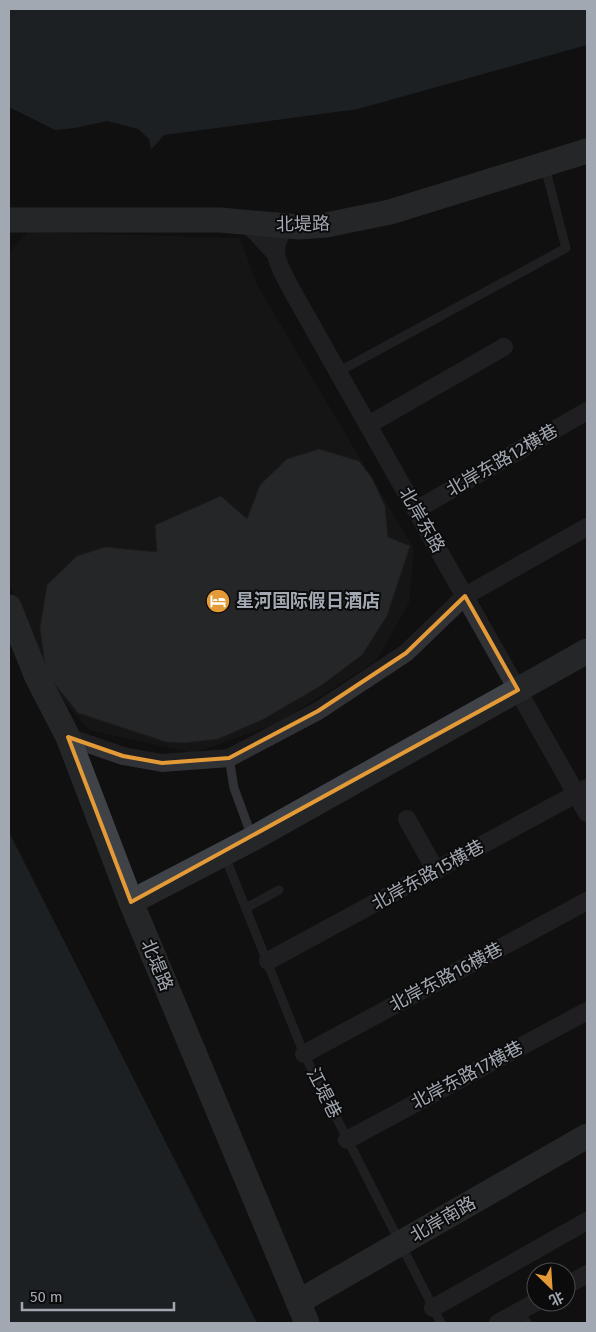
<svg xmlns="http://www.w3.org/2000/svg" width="596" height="1332" font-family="'Fira Sans','Noto Sans SC',sans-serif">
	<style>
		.built { fill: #1c1c1e }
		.water { fill: #2b3339 }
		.building { fill: #3f4044; stroke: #2a2a2d }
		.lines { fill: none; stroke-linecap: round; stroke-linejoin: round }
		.lane { stroke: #313236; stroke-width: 9 }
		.street { stroke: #313236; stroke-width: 18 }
		.secondary { stroke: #3f4246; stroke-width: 25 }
		.marked { fill: none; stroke: #e49a36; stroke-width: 4; stroke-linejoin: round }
		.labels { text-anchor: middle; stroke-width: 4; stroke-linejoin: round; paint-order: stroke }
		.street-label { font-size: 18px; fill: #a2a8b1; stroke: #0b0b0c }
		.poi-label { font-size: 18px; font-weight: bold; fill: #a2a8b1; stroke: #0b0b0c; text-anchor: start }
	</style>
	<rect width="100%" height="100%" fill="#101011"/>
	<!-- built -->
	<polygon class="built" points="28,232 240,238 257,285 414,549 409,603 376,661 278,723 194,753 89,730 45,679 9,583 9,252"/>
	<!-- water -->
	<g class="water">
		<polygon points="9,9 587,9 587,45 358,109 164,135 151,150 149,139 138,129 107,121 75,128 55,130 9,107"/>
		<polygon points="9,832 257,1323 9,1323"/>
	</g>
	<!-- building -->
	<polygon class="building" points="319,449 359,461 372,478 385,506 388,537 410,546 387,616 362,655 322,685 262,720 218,739 184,743 166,742 78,713 46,673 40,628 47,585 77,556 105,547 157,552 155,525 221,496 247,519 260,485 287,459"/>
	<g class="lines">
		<!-- lane -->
		<g class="lane">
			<polyline points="338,372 566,248 545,167"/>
			<polyline points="229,758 234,788 252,837"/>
			<polyline points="224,854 304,1054 441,1323"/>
			<polyline points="246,908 279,890"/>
			<polyline points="520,1311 527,1323"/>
		</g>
		<!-- street -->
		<g class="street">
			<polyline points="247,223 275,253"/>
			<path d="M 287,226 C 267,248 278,264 290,287 L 587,813"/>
			<polyline points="368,425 504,347"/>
			<polyline points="416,510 587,411"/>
			<polyline points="68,737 123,756 162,763 229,758 318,711 406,653 465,596 587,527"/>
			<polyline points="407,819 436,871"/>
			<polyline points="268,961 587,788"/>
			<polyline points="304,1054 587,901"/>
			<polyline points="347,1140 587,1011"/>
			<polyline points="566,1286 587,1274"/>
			<polyline points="433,1308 587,1221"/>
			<polyline points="498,1323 536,1302"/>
		</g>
		<!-- secondary -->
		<g class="secondary">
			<polyline points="9,220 220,220 299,227 326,225 390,212 587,151"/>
			<polyline points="9,607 37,677 68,737 131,902 307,1323"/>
			<polyline points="131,902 252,839 587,651"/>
			<polyline points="298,1302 587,1136"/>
		</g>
	</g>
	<!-- marked area -->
	<path d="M0 0H596V1332H0ZM 465,596 L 518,690 L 131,902 L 68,737 L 123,756 L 162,763 L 229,758 L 318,711 L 406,653 Z" fill="#101011" fill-opacity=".55" fill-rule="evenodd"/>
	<path class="marked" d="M 465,596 L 518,690 L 131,902 L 68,737 L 123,756 L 162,763 L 229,758 L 318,711 L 406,653 Z"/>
	<!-- icons -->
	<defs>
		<g id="hotel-disc" transform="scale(1.25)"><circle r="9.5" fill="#e49a36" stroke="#0b0b0c"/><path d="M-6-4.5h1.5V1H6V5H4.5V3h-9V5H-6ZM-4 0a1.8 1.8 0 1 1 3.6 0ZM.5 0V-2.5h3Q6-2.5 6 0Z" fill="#fff"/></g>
	</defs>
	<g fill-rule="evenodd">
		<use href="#hotel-disc" x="218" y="601"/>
	</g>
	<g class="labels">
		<!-- street labels -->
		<g class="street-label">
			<text transform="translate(303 224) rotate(-1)" y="6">北堤路</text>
			<text transform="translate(502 460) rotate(-30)" y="6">北岸东路12横巷</text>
			<text transform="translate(422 520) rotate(60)" y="6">北岸东路</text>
			<text transform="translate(428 875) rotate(-29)" y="6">北岸东路15横巷</text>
			<text transform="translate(157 965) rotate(67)" y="6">北堤路</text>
			<text transform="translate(446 977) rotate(-28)" y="6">北岸东路16横巷</text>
			<text transform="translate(467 1075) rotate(-28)" y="6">北岸东路17横巷</text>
			<text transform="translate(324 1093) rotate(63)" y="6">江堤巷</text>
			<text transform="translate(443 1219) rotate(-30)" y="6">北岸南路</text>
		</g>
		<!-- poi labels -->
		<g class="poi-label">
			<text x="236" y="607">星河国际假日酒店</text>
		</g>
	</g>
	<!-- border -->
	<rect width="596" height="1332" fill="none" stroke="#a2a8b1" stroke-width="20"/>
	<!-- north arrow -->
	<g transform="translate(551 1287) rotate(155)"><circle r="24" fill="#0b0b0c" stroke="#474a4e"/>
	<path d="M0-4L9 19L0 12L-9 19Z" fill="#e49a36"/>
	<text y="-8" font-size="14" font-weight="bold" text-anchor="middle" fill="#a2a8b1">北</text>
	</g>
	<!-- scale -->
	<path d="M22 1302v8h152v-8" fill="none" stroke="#a2a8b1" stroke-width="2.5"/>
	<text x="30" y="1302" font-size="15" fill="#a2a8b1" stroke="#0b0b0c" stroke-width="4" paint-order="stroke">50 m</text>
</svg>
